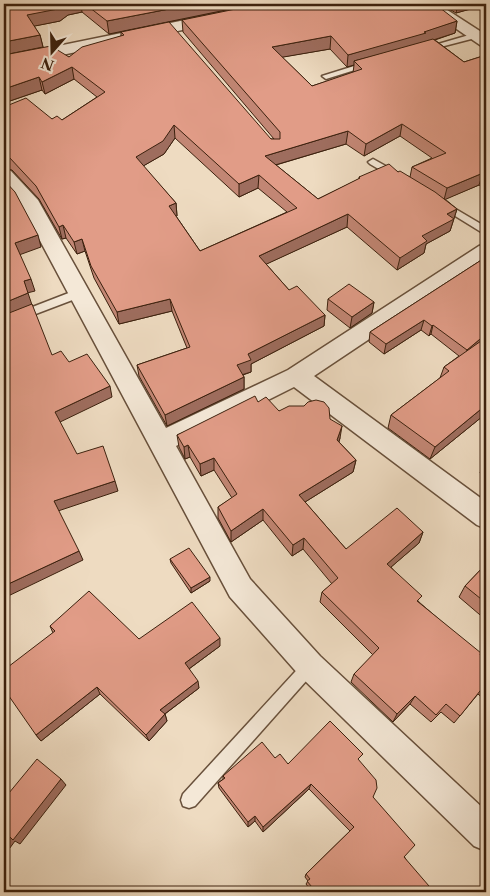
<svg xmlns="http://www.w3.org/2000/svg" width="490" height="896" font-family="'Libre Caslon Text',serif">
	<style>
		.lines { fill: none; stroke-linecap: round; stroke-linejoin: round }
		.lane-casing { stroke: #68503b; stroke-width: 3 }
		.street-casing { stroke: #68503b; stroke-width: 3 }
		.lane { fill: #f4e8d7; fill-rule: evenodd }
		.street { fill: #f4e8d7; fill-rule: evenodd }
		.wall { fill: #c28674; stroke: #3c210e; fill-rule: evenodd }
		.shaded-wall { fill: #9e6d5e; stroke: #3c210e }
		.building { fill: #e19c87; stroke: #3c210e; fill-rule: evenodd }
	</style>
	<rect width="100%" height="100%" fill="#eedbc1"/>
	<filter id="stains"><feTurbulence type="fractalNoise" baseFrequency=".004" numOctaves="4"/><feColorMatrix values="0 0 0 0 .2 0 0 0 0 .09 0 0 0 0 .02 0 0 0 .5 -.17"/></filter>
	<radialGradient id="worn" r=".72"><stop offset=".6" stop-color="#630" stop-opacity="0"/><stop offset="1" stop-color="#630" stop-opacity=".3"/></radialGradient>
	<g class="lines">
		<!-- lane casing -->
		<g class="lane-casing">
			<g id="lane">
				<polygon points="476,33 479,33 479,37 425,51 421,49"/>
				<polygon points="367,62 374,64 326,79 322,76"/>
				<polygon points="373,159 400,174 402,176 400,178 394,178 370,164 368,162"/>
				<polygon points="442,201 486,227 486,235 439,206 439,202"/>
				<polygon points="79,289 84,293 83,296 4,326 4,318"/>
				<polygon points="310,659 315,661 317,666 315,671 195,806 189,808 183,806 181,800 183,794 305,661"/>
			</g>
		</g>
		<!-- street casing -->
		<g class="street-casing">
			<g id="street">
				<polygon points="263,4 292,4 289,7 284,9 4,67 4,57"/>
				<polygon points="420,4 438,4 486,35 486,47 480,45"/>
				<polygon points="4,169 11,171 38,200 166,428 288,370 479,246 486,244 486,261 314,376 486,502 486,529 477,525 294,387 176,446 250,579 320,656 486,811 486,851 474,846 300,676 230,597 20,203 4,186"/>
			</g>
		</g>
		<!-- lane -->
		<use href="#lane" class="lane"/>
		<!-- street -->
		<use href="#street" class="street"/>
	</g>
	<!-- wall -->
	<g class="wall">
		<polygon points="4,4 255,4 109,34 82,12 68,15 60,21 34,26 40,35 43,47 4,55"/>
		<polygon points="441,4 486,4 456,13"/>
		<path d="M 182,20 L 457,21 L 455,33 L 435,40 L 464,62 L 486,55 L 486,190 L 479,185 L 445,199 L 457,209 L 450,231 L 426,244 L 424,253 L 397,270 L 347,227 L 266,264 L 289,290 L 325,315 L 324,326 L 251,364 L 251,372 L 243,375 L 244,377 L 244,389 L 167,426 L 139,376 L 137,365 L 187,348 L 172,311 L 119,324 L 94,278 L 85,251 L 77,254 L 66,238 L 62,239 L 39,199 L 12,170 L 4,168 L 4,107 L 52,119 L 62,120 L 97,97 L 74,79 L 45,94 L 42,90 L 4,103 L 4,55 L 69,57 L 121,36 L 121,32 L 271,139 L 274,139 L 183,32 ZM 330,49 L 347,67 L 354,65 L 353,73 L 312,86 L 282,57 ZM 400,136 L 432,158 L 412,167 L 410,177 L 398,172 L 359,177 L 359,179 L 318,199 L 276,165 L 346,144 L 364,156 ZM 175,138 L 239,197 L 258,188 L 287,212 L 200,251 L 176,216 L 177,216 L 176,203 L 143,166 L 164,154 Z"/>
		<polygon points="486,257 486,340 483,343 486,345 486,418 483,416 430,459 388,428 391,415 440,378 444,367 459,356 431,334 429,336 421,330 384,354 369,342 370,332"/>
		<polygon points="328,299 374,302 372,313 350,328 327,310"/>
		<polygon points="258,402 279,411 330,419 340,438 339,442 356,460 353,472 305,502 346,549 423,532 419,543 391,567 419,602 486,660 486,701 478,694 454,723 441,712 431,722 410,704 393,722 351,682 354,674 373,655 320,602 322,592 332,584 303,549 292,556 263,520 231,542 218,518 218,507 232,498 214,470 201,476 190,457 185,459 179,447 177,435"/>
		<polygon points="486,461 486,477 480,473 484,463"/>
		<polygon points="170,559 210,581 191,593 171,563"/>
		<polygon points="486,564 486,620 459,597 465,586"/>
		<polygon points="50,626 139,639 220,646 189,669 199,688 165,714 167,721 149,741 100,694 41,741 36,735 53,633"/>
		<polygon points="275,758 288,764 359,761 373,797 423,892 312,892 306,884 308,881 305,877 306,874 350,831 309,789 263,832 255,821 248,827 219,788 218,783 223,779 223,776"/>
		<polygon points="486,877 486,892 481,892 478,890"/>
	</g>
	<!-- shaded-wall -->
	<g class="shaded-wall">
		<polygon points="65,4 81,4 82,12 68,15 60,21 30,27 27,15"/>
		<polygon points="195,4 255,4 109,34 107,21"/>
		<polygon points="458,4 486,4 486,5 456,13"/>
		<polygon points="457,21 455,33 424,43 354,61 354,65 347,67 348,55"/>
		<polygon points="40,35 43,47 4,55 4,42"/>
		<polygon points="331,36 330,49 272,59 272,47"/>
		<polygon points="72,67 74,79 45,94 42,82"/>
		<polygon points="39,77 42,90 4,103 4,89"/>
		<polygon points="402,124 400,136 364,156 366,144"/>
		<polygon points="174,125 175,138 164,154 138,169 136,157"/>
		<polygon points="348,131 346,144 265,168 265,156"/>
		<polygon points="483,173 479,185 444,200 447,188"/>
		<polygon points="259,175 258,188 239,197 239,184"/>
		<polygon points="176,203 177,216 170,218 169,206"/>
		<polygon points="457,209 450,231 426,244 424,253 397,270 400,258 422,236 447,214"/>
		<polygon points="348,214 347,227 258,268 259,256"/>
		<polygon points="63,225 66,238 62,239 59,227"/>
		<polygon points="38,235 41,247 19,255 15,243"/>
		<polygon points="82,239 85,251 77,254 74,242"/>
		<polygon points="31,279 35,291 27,293 24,281"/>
		<polygon points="28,293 32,305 4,316 4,303"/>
		<polygon points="170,299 172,311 119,324 117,312"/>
		<polygon points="374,302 372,313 350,328 352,317"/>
		<polygon points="325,315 324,326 251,364 251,372 238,376 237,365 248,354"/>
		<polygon points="424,320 421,330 384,354 386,344"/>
		<polygon points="433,325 431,334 429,336 432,326"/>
		<polygon points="486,334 486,340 464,359 467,350"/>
		<polygon points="244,377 244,389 167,426 165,415"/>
		<polygon points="110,386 112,397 58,423 55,412"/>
		<polygon points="486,405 486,409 483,416 430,459 435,447"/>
		<polygon points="342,426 340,438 335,452 337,440"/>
		<polygon points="188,445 190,457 185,459 184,447"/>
		<polygon points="214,458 214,470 201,476 200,464"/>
		<polygon points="356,460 353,472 297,507 299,495"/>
		<polygon points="115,481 118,491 58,511 54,501"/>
		<polygon points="263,509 263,520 231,542 231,531"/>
		<polygon points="423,532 419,543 383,574 387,564"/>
		<polygon points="304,538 303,549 292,556 293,545"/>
		<polygon points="79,551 83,560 4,598 4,586"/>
		<polygon points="210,577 210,581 191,593 191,588"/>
		<polygon points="220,638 220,646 186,671 185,663"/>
		<polygon points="198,681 199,688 162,716 160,710"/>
		<polygon points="97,687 100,694 41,741 36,735"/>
		<polygon points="415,696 410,704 393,722 397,714"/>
		<polygon points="165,714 167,721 149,741 146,735"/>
		<polygon points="61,779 66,785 20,844 15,841 4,856 4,842 9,836"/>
		<polygon points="311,784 309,789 263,832 263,827"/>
		<polygon points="255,816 255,821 248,827 248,822"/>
	</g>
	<!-- building -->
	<g class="building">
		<polygon points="4,4 65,4 58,9 27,15 40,35 4,42"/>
		<polygon points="85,4 195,4 107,21"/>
		<path d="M 260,4 L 435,4 L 457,21 L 424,32 L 426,33 L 348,55 L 331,36 L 272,47 L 312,86 L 362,69 L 354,61 L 433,39 L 464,62 L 486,55 L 486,175 L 483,173 L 447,188 L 412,167 L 446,153 L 402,124 L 366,144 L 348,131 L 265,156 L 318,199 L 360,178 L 359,177 L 389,164 L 398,172 L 400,171 L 435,192 L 457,209 L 447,214 L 454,219 L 422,236 L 427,241 L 400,258 L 348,214 L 259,256 L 289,290 L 297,286 L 325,315 L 248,354 L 251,360 L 237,365 L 244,377 L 165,415 L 137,365 L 190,347 L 170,299 L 117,312 L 91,266 L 82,239 L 74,242 L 63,225 L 59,227 L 36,186 L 9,157 L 4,156 L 4,107 L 26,98 L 52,119 L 57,116 L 62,120 L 105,92 L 72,67 L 42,82 L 39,77 L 4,89 L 4,55 L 51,46 L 69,57 L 82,47 L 124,35 L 121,32 L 169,22 L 271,139 L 280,139 L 280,132 L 182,20 ZM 174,125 L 239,184 L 259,175 L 297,208 L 200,251 L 169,206 L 176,203 L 136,157 L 163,141 Z"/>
		<polygon points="4,180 15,192 38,235 15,243 31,279 24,281 28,293 4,303"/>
		<polygon points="486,257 486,334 467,350 433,325 432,326 424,320 386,344 370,332"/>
		<polygon points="349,284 374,302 352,317 328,299"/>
		<polygon points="32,304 52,355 61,351 69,362 87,354 110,386 55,412 77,454 103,446 115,481 54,501 79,551 4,586 4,315"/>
		<polygon points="481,341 486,345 486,405 435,447 391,415 449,371 444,367"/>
		<polygon points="255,396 258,402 266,397 279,411 289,406 304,406 308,402 316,400 324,402 329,408 330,419 342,426 337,440 356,460 299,495 346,549 397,508 423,532 387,564 422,596 417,601 481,653 480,655 486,660 486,687 484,686 460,716 446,704 436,715 415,696 397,714 354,674 379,648 322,592 338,578 304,538 293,545 263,509 231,531 218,507 237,494 214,458 200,464 188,445 184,447 177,435"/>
		<polygon points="189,548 210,577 191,588 170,559"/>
		<polygon points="486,564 486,603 465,586"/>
		<polygon points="89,591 139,639 192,602 220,638 185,663 198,681 160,710 165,714 146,735 97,687 36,735 4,689 4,670 55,631 50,626"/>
		<polygon points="330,721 363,754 358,759 376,780 377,788 373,797 415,845 404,857 429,886 423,892 316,892 307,881 310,879 306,874 354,827 311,784 263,827 255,816 248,822 218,783 225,778 223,776 262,742 275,758 280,754 288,764"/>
		<polygon points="37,759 61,779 13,840 9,836 4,842 4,799"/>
		<polygon points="486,881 486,892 482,889"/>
	</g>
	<!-- margin -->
	<rect width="490" height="896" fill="none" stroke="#eedbc1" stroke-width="20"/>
	<rect x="5" y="5" width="480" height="886" fill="none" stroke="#3c210e" stroke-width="2.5"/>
	<rect x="10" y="10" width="470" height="876" fill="none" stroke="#3c210e"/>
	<!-- north arrow -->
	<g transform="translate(52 52) rotate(200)" stroke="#f4e8d7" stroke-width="4" paint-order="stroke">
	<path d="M0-4L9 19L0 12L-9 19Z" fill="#3c210e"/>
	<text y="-8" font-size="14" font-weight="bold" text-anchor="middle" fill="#3c210e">N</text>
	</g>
	<rect width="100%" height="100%" filter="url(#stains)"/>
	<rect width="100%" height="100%" fill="url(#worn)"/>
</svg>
